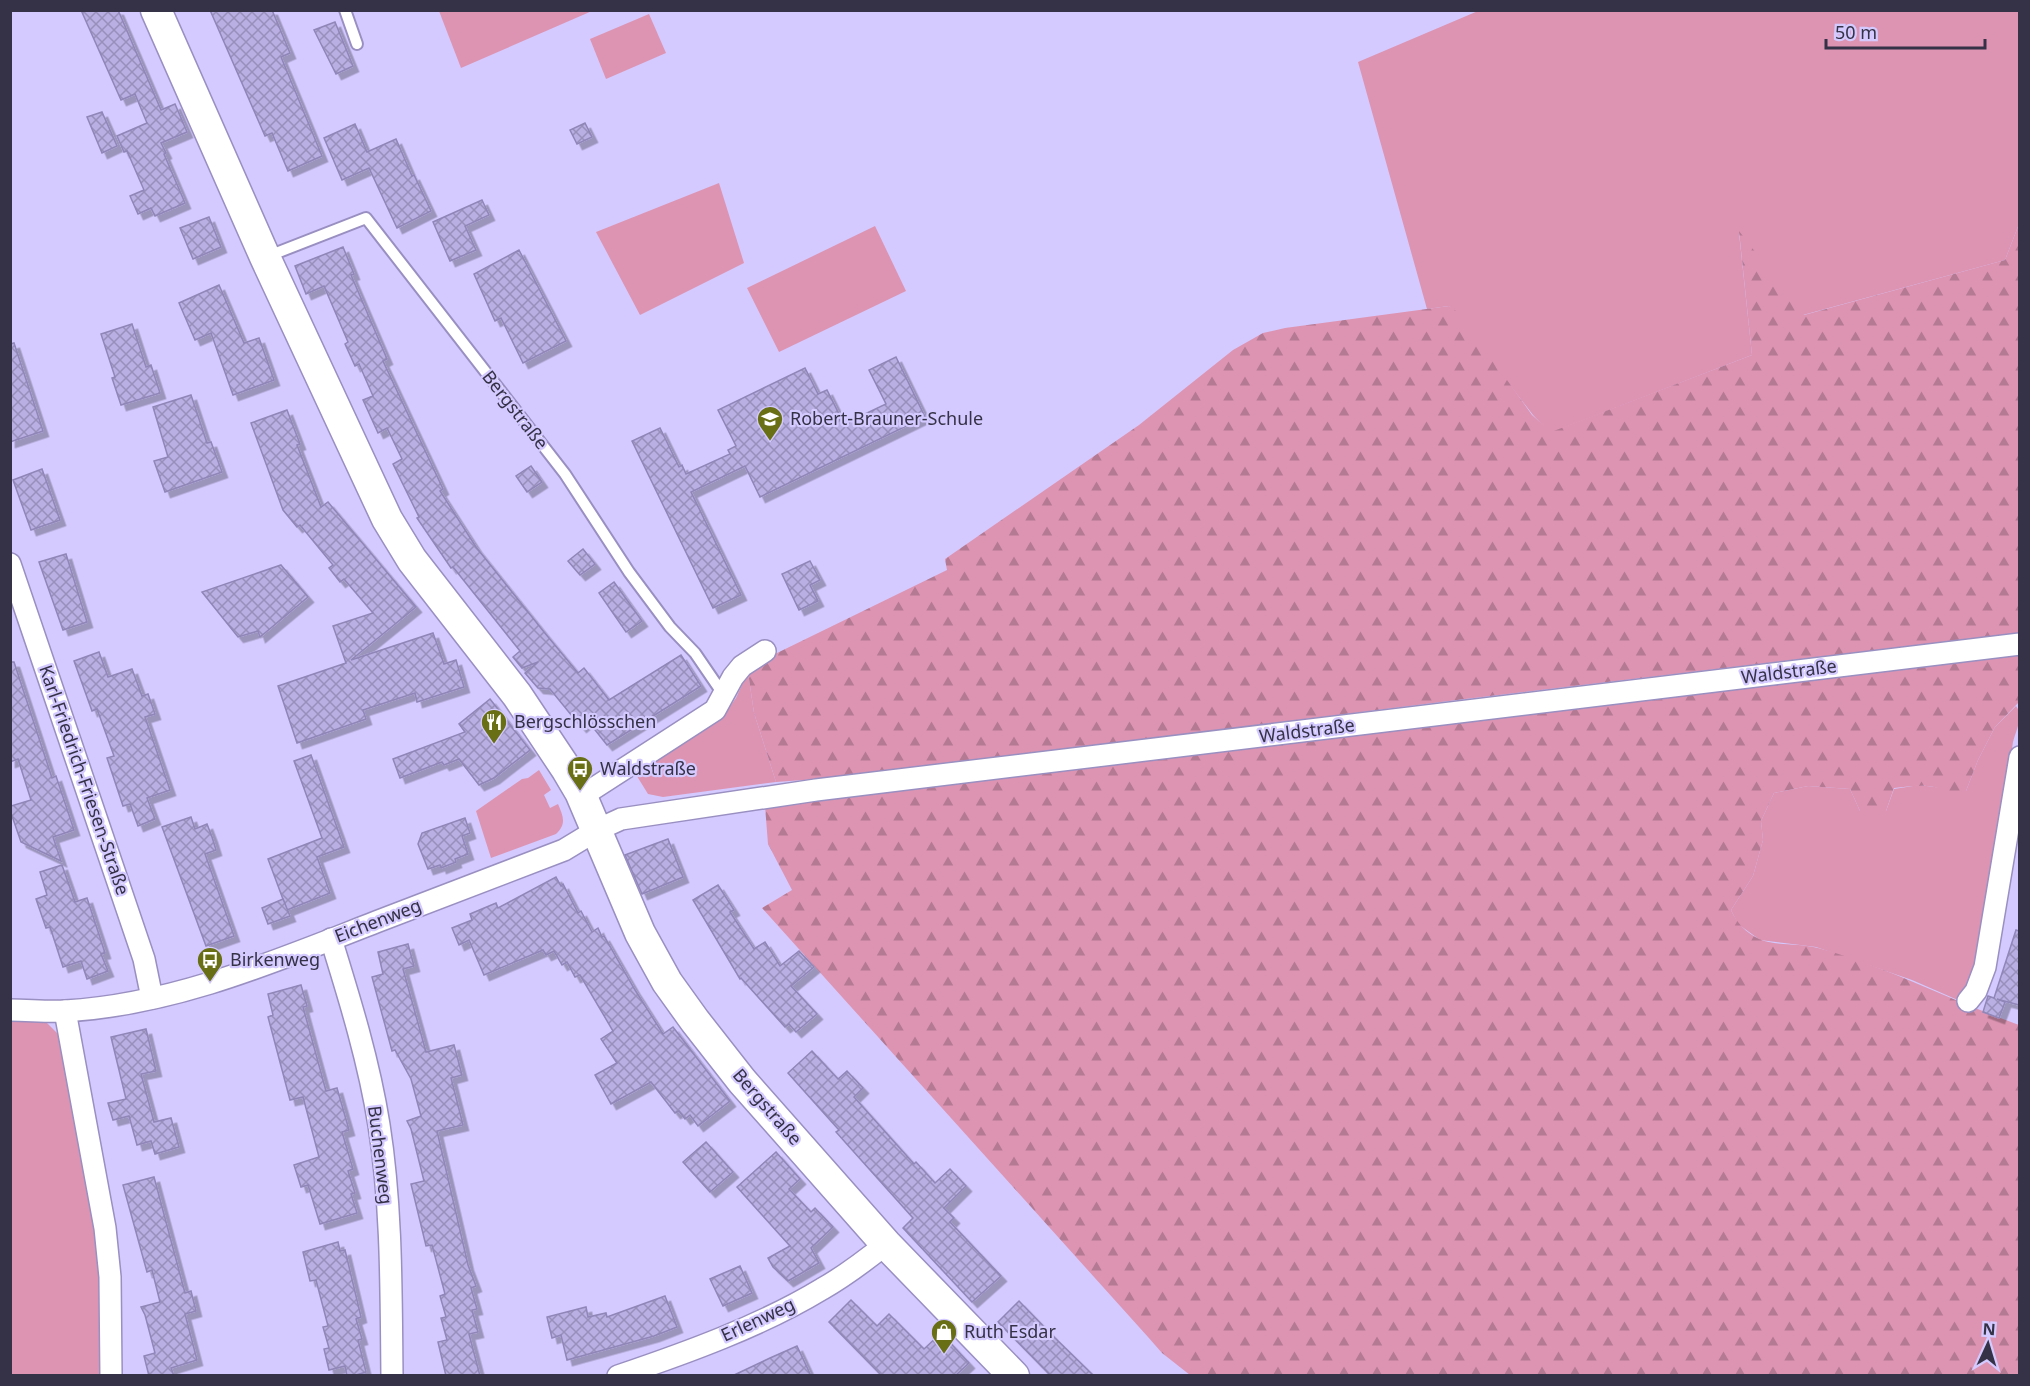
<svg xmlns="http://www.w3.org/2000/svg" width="2030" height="1386" font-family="'Noto Sans',sans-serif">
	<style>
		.green { fill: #dd94b2 }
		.forest { fill: url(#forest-firs) }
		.building { fill: url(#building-cross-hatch); stroke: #9086b7; stroke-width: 1.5; filter: url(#shadow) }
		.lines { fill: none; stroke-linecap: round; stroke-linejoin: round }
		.lane-casing { stroke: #9a8fc1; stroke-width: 14 }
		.street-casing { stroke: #9a8fc1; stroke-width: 24 }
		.secondary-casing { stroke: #9a8fc1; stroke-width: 33 }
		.lane { stroke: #fff; stroke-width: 10 }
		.street { stroke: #fff; stroke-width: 21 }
		.secondary { stroke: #fff; stroke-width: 30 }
		.labels { text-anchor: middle; stroke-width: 4.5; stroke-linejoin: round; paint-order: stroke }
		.street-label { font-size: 18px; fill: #353146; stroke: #d4caff }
		.poi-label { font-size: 18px; fill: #353146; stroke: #d4caff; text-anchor: start }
	</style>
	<defs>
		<pattern id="forest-firs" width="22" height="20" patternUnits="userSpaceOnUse" patternTransform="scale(1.5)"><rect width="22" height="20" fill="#dd94b2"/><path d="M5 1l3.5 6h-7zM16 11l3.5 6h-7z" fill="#b47993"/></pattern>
		<pattern id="building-cross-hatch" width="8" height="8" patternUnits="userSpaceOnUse" patternTransform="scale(1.5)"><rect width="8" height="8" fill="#baafe3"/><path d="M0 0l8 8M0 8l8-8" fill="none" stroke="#988fba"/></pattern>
		<filter id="shadow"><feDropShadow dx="5.5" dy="5.5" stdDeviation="0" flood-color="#0004"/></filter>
	</defs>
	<rect width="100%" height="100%" fill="#d4caff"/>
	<!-- green -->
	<g class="green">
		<polygon points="439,11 592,11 461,68"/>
		<polygon points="1478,11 2019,11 2019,224 2005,260 1803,315 1739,233 1752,355 1550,433 1533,415 1449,306 1427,309 1358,62"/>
		<polygon points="649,14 666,53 606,79 590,39"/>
		<polygon points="719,183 744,263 640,315 596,232"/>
		<polygon points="875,226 906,291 779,352 747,288"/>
		<polygon points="748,672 754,713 776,782 663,797 648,794 635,773 723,716 736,698"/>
		<path d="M 2016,706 C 2024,716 2016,730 2013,742 L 1980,964 L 1960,1001 L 1912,980 L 1816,947 L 1760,940 L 1738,924 L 1731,910 L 1753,876 L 1763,840 L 1761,821 L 1774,793 L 1808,786 L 1850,789 L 1860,811 L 1886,811 L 1894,789 L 1919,785 L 1966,791 L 1978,760 L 1995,727 Z"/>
		<path d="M 539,770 L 551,790 L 544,795 L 550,808 L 558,804 C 563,816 567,824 556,834 L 491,858 L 476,811 L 522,779 L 528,778 Z"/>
		<polygon points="10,1019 45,1021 59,1035 89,1184 102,1289 104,1375 11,1375"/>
	</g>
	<!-- forest -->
	<g class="forest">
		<polygon points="2019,224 2019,633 1457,700 845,777 776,782 754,713 748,672 751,669 775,654 947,570 945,559 1139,425 1233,350 1263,333 1285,328 1449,306 1459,313 1532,415 1551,432 1752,355 1739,231 1804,315 2005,260"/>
		<path d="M 2019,653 L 2019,702 L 1995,727 L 1978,760 L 1966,791 L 1956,795 C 1932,783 1919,785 1894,788 L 1886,811 L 1860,811 L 1850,789 L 1808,786 L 1774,793 L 1761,821 L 1763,840 L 1753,876 L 1731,910 C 1737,923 1745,932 1759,939 C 1774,946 1800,943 1818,948 C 1888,967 1952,1001 2019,1025 L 2019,1375 L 1190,1375 L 1162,1353 L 1148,1337 L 762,908 L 792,890 L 768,844 L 765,806 Z"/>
	</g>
	<!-- building -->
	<g class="building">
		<polygon points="81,10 118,10 161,110 175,104 187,132 161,143 166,153 164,154 185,203 155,216 151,208 138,214 130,196 144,190 127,151 124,152 117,136 147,123 135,94 121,100"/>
		<polygon points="210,10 272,10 290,53 281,57 322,156 288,171 272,133 265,136"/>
		<polygon points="335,22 353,66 336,74 314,30"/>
		<polygon points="102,112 117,146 102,153 87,117"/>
		<polygon points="585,123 592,137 577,144 570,130"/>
		<polygon points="355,124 367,152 396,139 412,176 414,175 431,211 397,228 369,168 342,180 324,138"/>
		<polygon points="482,200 489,215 465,226 476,250 450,261 433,222"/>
		<polygon points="209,217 221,247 193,259 180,228"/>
		<polygon points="343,247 354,274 351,275 387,359 383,361 443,489 440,491 476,547 544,632 578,673 584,668 609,700 681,655 701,686 607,745 588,721 581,727 550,689 538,688 525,673 538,662 522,668 513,657 520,651 453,567 451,568 417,518 419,517 393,464 402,459 387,428 378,433 363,400 373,396 359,364 355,366 345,344 348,342 324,286 306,294 295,266"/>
		<polygon points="519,250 566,341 523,363 501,318 495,321 474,274"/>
		<polygon points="219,285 244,343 259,338 274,380 233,395 211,333 195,340 179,303"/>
		<polygon points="132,324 146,367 151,365 160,393 121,405 112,378 115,377 101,334"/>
		<polygon points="14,343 43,431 10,442 10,344"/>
		<polygon points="896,357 925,417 760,497 745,466 691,492 741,595 713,608 632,441 660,428 679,467 682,465 686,474 730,454 728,450 736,446 718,410 805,368 818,394 827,390 844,424 886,404 869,370"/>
		<polygon points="191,395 207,443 211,442 222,472 165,492 154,461 168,457 153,407"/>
		<polygon points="287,410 300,444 297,445 321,507 328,502 416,607 351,660 433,633 444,664 456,660 464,687 417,702 415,693 363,710 366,719 297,743 278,686 346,663 333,626 373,613 344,579 340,582 329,568 333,565 300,525 297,527 283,510 251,423"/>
		<polygon points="531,466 542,482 527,492 516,476"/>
		<polygon points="42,469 60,520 31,530 13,480"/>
		<polygon points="583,549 595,564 580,575 568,561"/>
		<polygon points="66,554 87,622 63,630 39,562"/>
		<polygon points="810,561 820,580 810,585 818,601 799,610 782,574"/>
		<polygon points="281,565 308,597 260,637 258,631 238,637 202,592"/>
		<polygon points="614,582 642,621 626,632 599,593"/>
		<polygon points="99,652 108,677 132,669 142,696 148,694 155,714 145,717 170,790 147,798 155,819 138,826 130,804 123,806 107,758 114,756 97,709 92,711 74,661"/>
		<polygon points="10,662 14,662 52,778 56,776 74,830 53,837 61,861 21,842 11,813 11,806 31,800 18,759 10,762"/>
		<polygon points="490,699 530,750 494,778 479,785 459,759 444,765 442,762 400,778 393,759 465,732 459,724"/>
		<polygon points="311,755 344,847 317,857 330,893 287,910 268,859 322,838 294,761"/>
		<polygon points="191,817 195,829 207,824 212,837 216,850 205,854 234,936 206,946 162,827"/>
		<polygon points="465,818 470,833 462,836 468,854 455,859 456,862 441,868 440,865 428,869 418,844 422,833"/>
		<polygon points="668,839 683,877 642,894 625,855"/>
		<polygon points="62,865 75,902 87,898 105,953 101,954 108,971 87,979 81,961 63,967 50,927 46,928 36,899 47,895 40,872"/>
		<polygon points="556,877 561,886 563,884 578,913 581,911 592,932 598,928 602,937 604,936 635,990 663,1034 673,1027 730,1101 698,1126 690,1115 685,1119 679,1111 675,1113 651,1082 611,1104 595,1075 617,1063 601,1039 613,1031 580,975 575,977 567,962 562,965 554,951 546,955 543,950 484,975 469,940 459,945 452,928 472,920 470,914 496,903 498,908"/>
		<polygon points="718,885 734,910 730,912 754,949 765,942 780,966 799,951 814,967 791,986 817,1014 796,1032 789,1024 785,1027 741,978 740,979 693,900"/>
		<polygon points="283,899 290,916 268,924 262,908"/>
		<polygon points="2016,930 2019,931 2019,1005 1997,999 2005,1002 1999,1018 1983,1012 1988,996 1994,998"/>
		<polygon points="408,944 414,966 403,969 426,1052 454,1045 462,1075 451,1078 463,1125 437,1131 468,1265 476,1286 471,1288 477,1309 472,1310 478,1332 469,1334 480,1376 446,1376 438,1342 447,1340 441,1318 446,1317 440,1296 445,1294 432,1245 426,1246 411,1184 424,1181 411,1129 407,1121 421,1116 411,1079 395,1050 392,1051 372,977 383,974 378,952"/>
		<polygon points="301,985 307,1006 303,1007 326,1091 337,1088 349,1130 342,1132 353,1169 348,1171 355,1193 351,1194 357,1213 320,1224 308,1185 301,1187 294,1165 319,1157 303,1097 290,1100 268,1017 273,1015 268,994"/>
		<polygon points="146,1029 156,1071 141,1074 154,1122 171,1118 179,1147 155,1154 151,1141 137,1145 129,1116 113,1120 108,1103 126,1099 111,1037"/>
		<polygon points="812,1051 838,1079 847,1071 863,1088 854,1097 914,1164 916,1162 935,1183 950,1169 966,1186 944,1208 954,1218 950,1222 1001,1276 972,1302 903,1228 913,1218 836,1132 839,1130 788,1073"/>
		<polygon points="706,1142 733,1172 710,1192 683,1162"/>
		<polygon points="776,1152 800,1179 789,1189 811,1212 815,1208 833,1227 811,1248 819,1263 788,1281 773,1267 768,1258 790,1246 737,1187"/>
		<polygon points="154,1177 185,1293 191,1291 196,1311 185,1314 197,1360 171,1368 174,1376 149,1376 144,1356 155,1353 145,1315 141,1307 160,1302 152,1270 147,1272 123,1185"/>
		<polygon points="338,1242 340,1251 345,1250 361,1317 356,1319 362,1339 358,1340 366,1372 353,1376 347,1376 345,1366 329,1370 324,1349 329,1348 323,1327 328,1326 316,1280 310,1281 303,1252"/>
		<polygon points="740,1266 752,1293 723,1306 710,1279"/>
		<polygon points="665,1296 677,1327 654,1336 567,1360 561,1335 552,1338 547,1317 586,1307 588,1317 606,1313 607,1317"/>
		<polygon points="851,1300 877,1326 889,1314 924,1349 941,1333 969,1363 955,1376 882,1376 829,1322"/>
		<polygon points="1019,1301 1055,1338 1094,1376 1051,1376 998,1322"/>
		<polygon points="797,1346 811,1376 732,1376 770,1358"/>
	</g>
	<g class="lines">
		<!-- lane casing -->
		<g class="lane-casing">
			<g id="lane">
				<polyline points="345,10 357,44"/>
				<polyline points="266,257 366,218 565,474 629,572 670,627 695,653 723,694"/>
			</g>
		</g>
		<!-- street casing -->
		<g class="street-casing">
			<g id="street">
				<polyline points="10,564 144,959 152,998"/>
				<polyline points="582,796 715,710 733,677 742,666 765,651"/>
				<path d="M 331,939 C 350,1000 369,1062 379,1125 C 392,1208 391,1292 392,1376"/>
				<polyline points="1968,1001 1976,991 1985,967 2020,757"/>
				<path d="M 10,1010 C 29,1010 47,1012 65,1011 C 173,1005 276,961 376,922 C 438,898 501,874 564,850 L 597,830 L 621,819 L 816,790 L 2020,644"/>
				<polyline points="65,1011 105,1228 110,1277 111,1376"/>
				<path d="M 618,1376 C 686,1353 761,1326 822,1289 C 845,1276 866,1260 886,1244"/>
			</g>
		</g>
		<!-- secondary casing -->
		<g class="secondary-casing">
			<polyline id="secondary" points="156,10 265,257 387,519 412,560 517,695 567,770 580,792 640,933 667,982 695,1021 742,1081 886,1244 1014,1376"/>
		</g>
		<!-- lane -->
		<use href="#lane" class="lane"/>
		<!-- street -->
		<use href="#street" class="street"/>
		<!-- secondary -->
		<use href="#secondary" class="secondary"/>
	</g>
	<!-- icons -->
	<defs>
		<g id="school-pin" transform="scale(1.35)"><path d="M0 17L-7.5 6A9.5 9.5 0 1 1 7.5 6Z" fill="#686f15" stroke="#d4caff"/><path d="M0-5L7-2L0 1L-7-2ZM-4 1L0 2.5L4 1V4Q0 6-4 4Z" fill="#fff"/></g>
		<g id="restaurant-pin" transform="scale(1.35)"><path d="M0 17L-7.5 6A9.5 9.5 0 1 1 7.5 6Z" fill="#686f15" stroke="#d4caff"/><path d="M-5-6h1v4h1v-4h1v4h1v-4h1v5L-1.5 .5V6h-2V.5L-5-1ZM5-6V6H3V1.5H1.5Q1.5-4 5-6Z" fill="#fff"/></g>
		<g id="bus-pin" transform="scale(1.35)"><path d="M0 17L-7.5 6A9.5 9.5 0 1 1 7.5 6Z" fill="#686f15" stroke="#d4caff"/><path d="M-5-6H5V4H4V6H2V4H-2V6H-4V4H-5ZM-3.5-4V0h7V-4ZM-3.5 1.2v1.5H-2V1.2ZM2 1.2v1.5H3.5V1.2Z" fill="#fff"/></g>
		<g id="shop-pin" transform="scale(1.35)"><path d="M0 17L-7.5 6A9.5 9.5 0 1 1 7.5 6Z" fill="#686f15" stroke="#d4caff"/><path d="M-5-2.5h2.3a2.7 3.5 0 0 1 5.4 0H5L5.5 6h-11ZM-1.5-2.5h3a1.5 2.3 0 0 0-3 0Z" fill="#fff"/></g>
	</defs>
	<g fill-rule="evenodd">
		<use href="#school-pin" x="770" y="419"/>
		<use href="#restaurant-pin" x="494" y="722"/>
		<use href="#bus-pin" x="580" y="769"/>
		<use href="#bus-pin" x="210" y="960"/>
		<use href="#shop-pin" x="944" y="1332"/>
	</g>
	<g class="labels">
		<!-- street labels -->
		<g class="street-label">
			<text transform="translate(515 410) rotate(52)" y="6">Bergstraße</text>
			<text transform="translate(1789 672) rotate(-7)" y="6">Waldstraße</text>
			<text transform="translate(1307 731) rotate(-7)" y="6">Waldstraße</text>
			<text transform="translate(84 780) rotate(71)" y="6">Karl-Friedrich-Friesen-Straße</text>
			<text transform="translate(378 921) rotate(-21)" y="6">Eichenweg</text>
			<text transform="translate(767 1107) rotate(49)" y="6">Bergstraße</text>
			<text transform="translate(380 1155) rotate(83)" y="6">Buchenweg</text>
			<text transform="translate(758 1320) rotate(-25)" y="6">Erlenweg</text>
		</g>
		<!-- poi labels -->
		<g class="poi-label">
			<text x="790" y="425">Robert-Brauner-Schule</text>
			<text x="514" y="728">Bergschlösschen</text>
			<text x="600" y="775">Waldstraße</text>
			<text x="230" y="966">Birkenweg</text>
			<text x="964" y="1338">Ruth Esdar</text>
		</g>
	</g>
	<!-- border -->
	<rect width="2030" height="1386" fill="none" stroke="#353146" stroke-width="24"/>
	<!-- north arrow -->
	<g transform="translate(1988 1344) rotate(4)" stroke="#d4caff" stroke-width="4.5" paint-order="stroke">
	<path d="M0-4.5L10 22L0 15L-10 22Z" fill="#353146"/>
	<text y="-9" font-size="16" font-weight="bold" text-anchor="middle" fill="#353146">N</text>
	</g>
	<!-- scale -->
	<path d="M1826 39v9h159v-9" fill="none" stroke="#353146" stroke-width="3"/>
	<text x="1835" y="39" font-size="18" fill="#353146" stroke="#d4caff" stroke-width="4.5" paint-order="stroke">50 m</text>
</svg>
